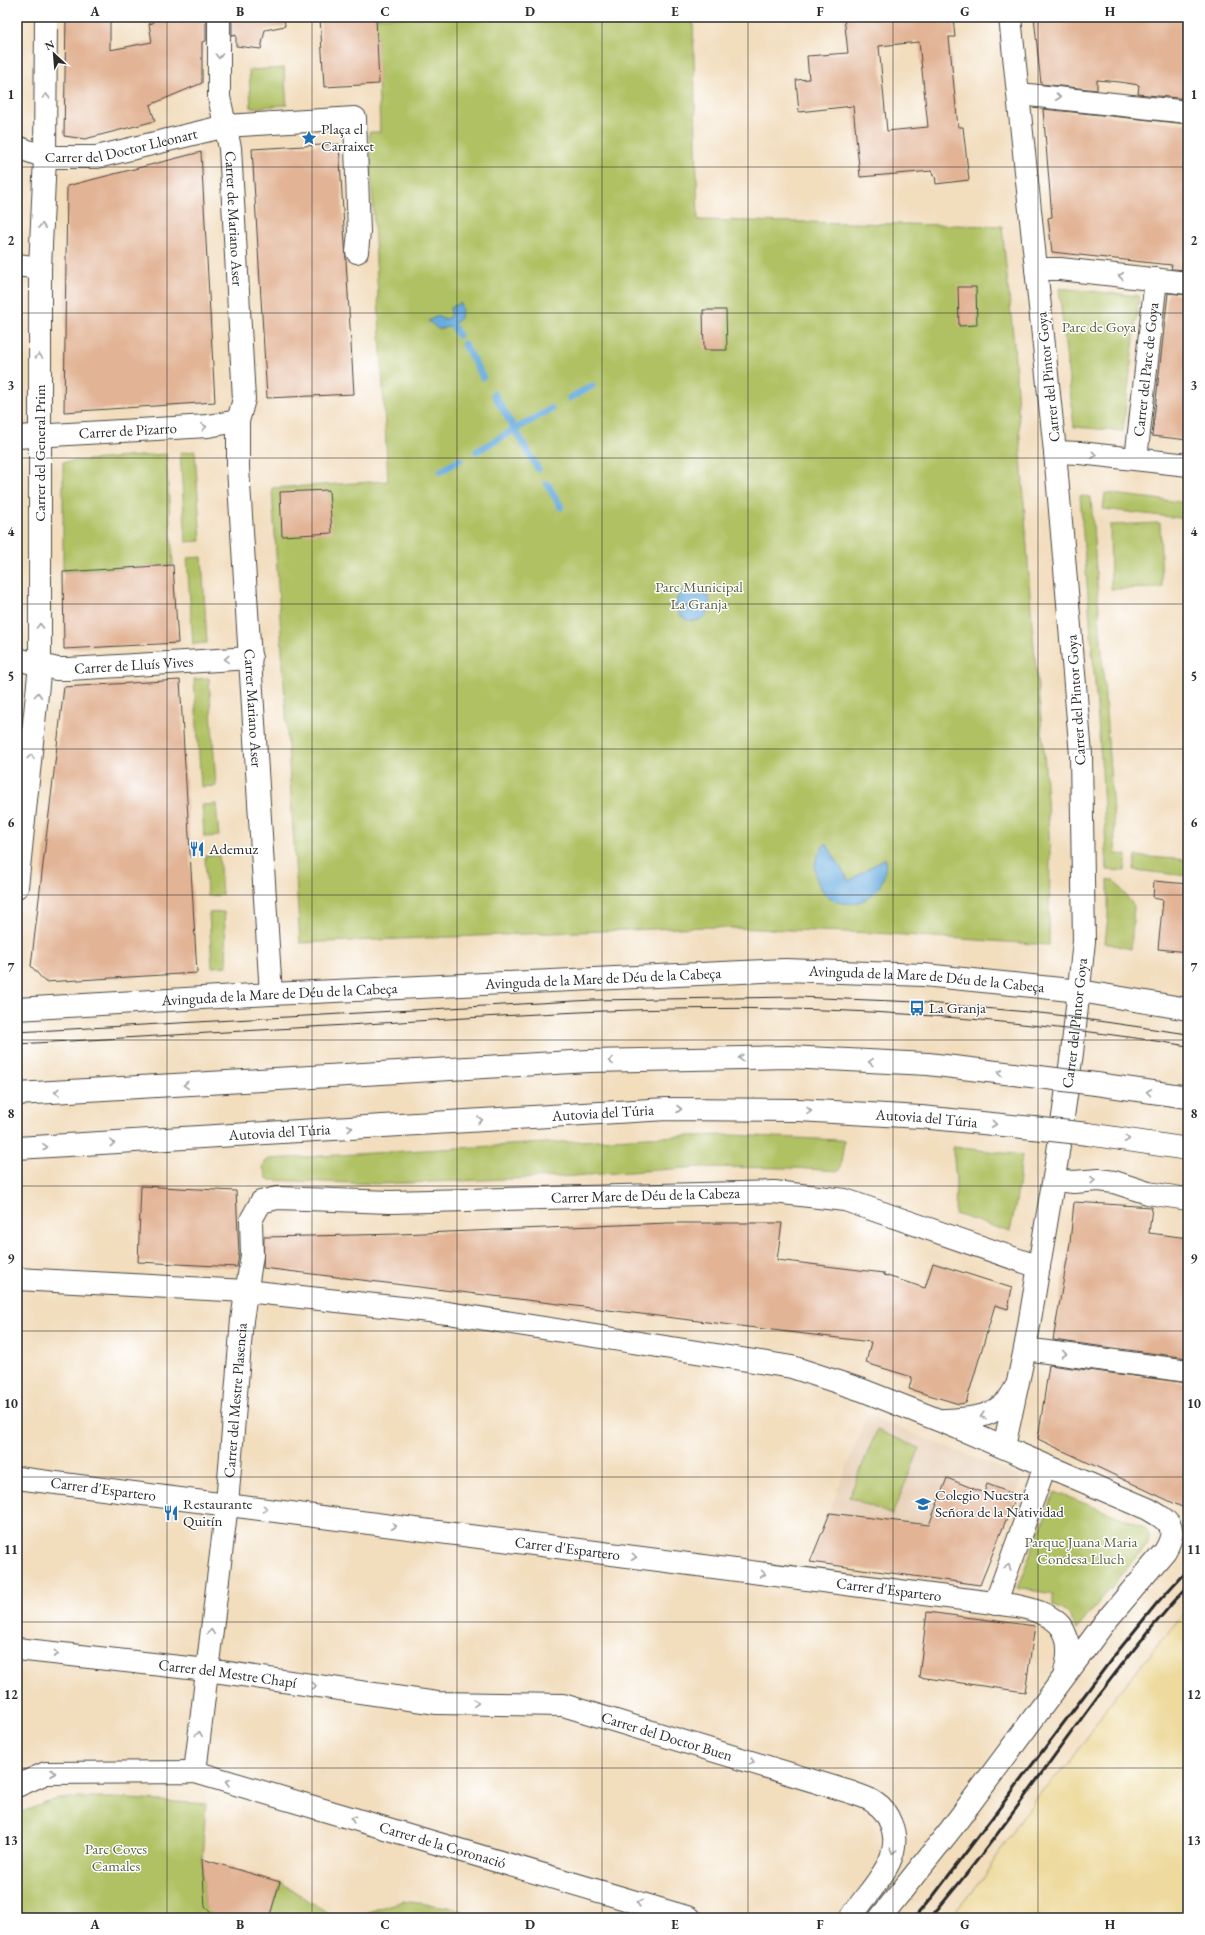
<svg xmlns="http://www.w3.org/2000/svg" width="1205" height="1935" font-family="'EB Garamond',serif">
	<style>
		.built { fill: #e7cfb5 }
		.green { fill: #b0c164; stroke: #6e7648 }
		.sand { fill: #eeda9e; stroke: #8c8264 }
		.water { fill: #69acde; stroke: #4a6c84 }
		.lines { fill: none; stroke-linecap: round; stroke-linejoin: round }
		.stream { stroke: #69acde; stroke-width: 7 }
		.building { fill: #e2b394; fill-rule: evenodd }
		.minor-casing { stroke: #494641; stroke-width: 24 }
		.highway-casing { stroke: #494641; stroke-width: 24 }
		.minor { stroke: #fff; stroke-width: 22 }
		.highway { stroke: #fff; stroke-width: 22 }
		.tram { stroke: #2b2b2b; stroke-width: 1 }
		.rail { stroke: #2b2b2b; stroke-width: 3 }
		.highway-bridge-casing { stroke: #494641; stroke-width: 24; stroke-linecap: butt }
		.highway-bridge { stroke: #fff; stroke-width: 22 }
		.oneway { stroke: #a0a0a0 }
		.grid { fill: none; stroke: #2b2b2b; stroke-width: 1; stroke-opacity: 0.55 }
		.labels { text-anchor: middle; stroke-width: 3; stroke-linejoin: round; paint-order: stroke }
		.poi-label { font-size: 15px; fill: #2b2b2b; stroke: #fff; text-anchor: start }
		.street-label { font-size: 15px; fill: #2b2b2b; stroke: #fff }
		.park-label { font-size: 15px; fill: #5a603f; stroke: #fff }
		.neatline { fill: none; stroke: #2b2b2b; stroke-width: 1.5 }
		.grid-label { font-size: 13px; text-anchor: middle; font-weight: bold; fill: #2b2b2b }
	</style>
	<rect width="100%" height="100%" fill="#fff"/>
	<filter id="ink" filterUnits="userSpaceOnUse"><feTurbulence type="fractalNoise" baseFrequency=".025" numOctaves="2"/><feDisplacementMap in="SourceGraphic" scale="8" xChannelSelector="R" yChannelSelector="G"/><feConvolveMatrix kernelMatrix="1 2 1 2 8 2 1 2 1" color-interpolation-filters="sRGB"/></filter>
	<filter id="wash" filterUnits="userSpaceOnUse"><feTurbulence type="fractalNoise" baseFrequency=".012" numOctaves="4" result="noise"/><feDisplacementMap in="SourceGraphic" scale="16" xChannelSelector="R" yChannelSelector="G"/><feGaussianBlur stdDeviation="0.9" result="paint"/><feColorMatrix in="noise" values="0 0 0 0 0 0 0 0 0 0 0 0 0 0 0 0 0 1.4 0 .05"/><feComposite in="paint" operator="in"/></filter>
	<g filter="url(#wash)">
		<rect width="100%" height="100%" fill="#f2ddbd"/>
		<!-- built -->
		<polygon class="built" points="867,1415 1017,1475 1021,1483 980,1585 810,1562"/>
		<!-- green -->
		<g class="green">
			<polygon points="376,17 693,17 698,220 1002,226 1014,345 1032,625 1044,752 1050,849 1049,945 876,933 703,927 300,943 272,488 388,481 369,132 380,132"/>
			<polygon points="284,68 287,105 251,108 249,70"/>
			<polygon points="1059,288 1139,296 1123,431 1074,427"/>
			<polygon points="195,451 201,541 186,542 180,453"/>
			<polygon points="166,454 173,565 63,572 63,462"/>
			<polygon points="1105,493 1188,503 1188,519 1103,509"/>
			<polygon points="1080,496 1091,497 1116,854 1127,855 1125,871 1107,870 1102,772"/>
			<polygon points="1160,523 1162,588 1111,589 1110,525"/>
			<polygon points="202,557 207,643 193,644 187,558"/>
			<polygon points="209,678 216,786 201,787 194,679"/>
			<polygon points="216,804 219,836 204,837 202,805"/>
			<polygon points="219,855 222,895 207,896 205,856"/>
			<polygon points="1136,856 1188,860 1188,876 1134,870"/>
			<polygon points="1108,880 1114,880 1134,906 1131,949 1105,943 1108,917"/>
			<polygon points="224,912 227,966 212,967 209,913"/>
			<polygon points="732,1135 839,1140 844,1141 844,1143 840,1169 837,1171 795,1168 699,1167 559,1177 381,1184 268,1180 263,1168 265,1162 269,1159 648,1137"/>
			<polygon points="953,1147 1022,1155 1016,1202 1010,1232 955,1214 956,1182"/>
			<polygon points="877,1430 920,1448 892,1515 849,1497"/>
			<path d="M 1055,1492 L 1143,1526 L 1149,1535 L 1148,1544 L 1076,1629 C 1071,1617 1066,1609 1053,1606 L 1053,1594 L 1017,1588 Z"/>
			<polygon points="58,1798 116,1798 206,1804 202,1859 205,1907 216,1918 17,1918 17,1814"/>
			<polygon points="280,1882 336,1918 269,1918"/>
			<polygon points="403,1901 448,1907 486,1918 349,1918"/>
		</g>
		<!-- sand -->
		<polygon class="sand" points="1188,1608 1188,1918 950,1918 982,1879 1036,1797 1070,1762 1113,1700"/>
		<!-- water -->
		<g class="water">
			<path d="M 460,303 C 467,319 452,328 438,329 L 428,321 L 438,316 L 442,319 L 449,318 L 451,313 L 450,308 Z"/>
			<circle cx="693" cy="604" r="17"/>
			<path d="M 826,843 L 849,881 L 885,858 C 891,906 829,922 816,877 C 813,864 817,853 826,843 Z"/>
		</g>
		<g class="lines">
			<!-- stream -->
			<g class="stream">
				<polyline points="453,326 458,335"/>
				<polyline points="464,344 483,377"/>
				<polyline points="494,394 538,469"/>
				<polyline points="570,398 592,386"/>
				<polyline points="477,451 551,409"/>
				<polyline points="441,471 460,460"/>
				<polyline points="547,484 561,507"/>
			</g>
		</g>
		<g id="blocks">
			<!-- building -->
			<g class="building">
				<polygon points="66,17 110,17 110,50 152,42 149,24 153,23 152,17 206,17 206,41 202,42 202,83 150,105 155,121 85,139 64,136"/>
				<polygon points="232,17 284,17 285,26 265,30 261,49 236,46 236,35 232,36"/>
				<polygon points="320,17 376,17 379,84 324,87"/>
				<path d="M 844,17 L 953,17 L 955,37 L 949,37 L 958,127 L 963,127 L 969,180 L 936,184 L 935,175 L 933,176 L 932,171 L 860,177 L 853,106 L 799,112 L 796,80 L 809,79 L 807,56 L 848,53 ZM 919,42 L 928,127 L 887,131 L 879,46 Z"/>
				<polygon points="1034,17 1188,17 1188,99 1138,94 1139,85 1120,82 1097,80 1097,90 1041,84"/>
				<polygon points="1043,109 1188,124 1188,270 1171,269 1172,265 1152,263 1052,252 1048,218 1052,217"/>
				<polygon points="339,144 354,394 267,398 252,149"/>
				<polygon points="201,152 215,402 64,412 67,186"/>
				<polygon points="958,287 976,287 977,325 959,326"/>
				<polygon points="1168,293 1188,295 1188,440 1152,436"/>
				<polygon points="703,310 726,310 727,350 704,350"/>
				<polygon points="329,490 332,533 282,536 280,492"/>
				<polygon points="173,565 178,643 64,649 63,572"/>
				<polygon points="180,680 197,973 45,982 31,966 64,687"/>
				<polygon points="1154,881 1188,884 1188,952 1158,949 1163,900 1153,898"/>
				<polygon points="141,1186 236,1191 239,1254 237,1267 138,1262"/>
				<polygon points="1074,1202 1152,1207 1149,1233 1188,1238 1188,1358 1053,1340 1070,1243"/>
				<polygon points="668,1223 782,1223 777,1260 884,1273 884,1275 925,1288 933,1263 1012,1288 1008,1309 995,1305 966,1403 959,1404 909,1389 912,1377 866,1363 871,1342 263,1268 264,1237 399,1234"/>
				<polygon points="1049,1365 1188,1383 1188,1475 1184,1508 1038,1439"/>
				<polygon points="947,1478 984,1493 987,1484 1016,1495 980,1585 810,1562 830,1513 929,1525"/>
				<polygon points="927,1612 1035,1626 1025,1692 919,1677"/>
				<polygon points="202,1859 280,1882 269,1918 216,1918 205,1907"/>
			</g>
		</g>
	</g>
	<g filter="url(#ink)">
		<use href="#blocks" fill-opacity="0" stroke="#494641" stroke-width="1"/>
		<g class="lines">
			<!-- minor casing -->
			<g class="minor-casing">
				<g id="minor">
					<path id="s1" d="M 219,17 L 219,97 L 230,148 L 244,399 L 238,421 L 238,468 L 271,994"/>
					<polyline points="1019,94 1188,112"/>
					<path id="s2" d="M 17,147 L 45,157 L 97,157 L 226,126 L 355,118 L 359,232 L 357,252"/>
					<polyline points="17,265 40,268"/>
					<polyline points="1036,269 1060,269 1188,283"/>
					<path id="s3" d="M 17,437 L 208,426 L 238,421"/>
					<polyline points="1055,452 1080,453 1188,465"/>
					<path id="s4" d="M 1136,459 L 1156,279"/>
					<path id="s5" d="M 17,659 L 57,669 L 69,669 L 251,658"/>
					<polyline points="17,887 40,665 40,268 45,157 46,17"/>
					<path id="s6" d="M 17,1009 L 271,994 L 785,970 L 924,975 L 1080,991 L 1188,1009"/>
					<polyline points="1054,1180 1074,1182 1099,1180 1114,1182 1148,1193 1188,1199"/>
					<path d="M 17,1279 L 246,1291 L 448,1313 L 792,1367 L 862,1390 L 951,1425 L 1148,1509 C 1169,1521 1179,1527 1165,1551 L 1105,1622 L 951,1829 L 880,1918"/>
					<polyline points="1025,1349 1188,1371"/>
					<path d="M 945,1420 C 974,1419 1002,1417 1016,1387"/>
					<path id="s7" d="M 1004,1447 L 1025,1349 L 1057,1159 L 1072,1053 L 1084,941 L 1081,755 L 1055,452 L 1010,17"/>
					<path id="s8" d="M 17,1478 L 1017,1606 C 1058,1614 1076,1629 1065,1672"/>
					<polyline points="995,1604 1045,1466"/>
					<path id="s9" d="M 17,1649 L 207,1670 L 437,1703 L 563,1705 L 853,1793 C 860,1796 869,1798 875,1803 C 883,1808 888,1816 891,1824 C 906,1860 867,1890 851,1918"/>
					<path id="s10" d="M 195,1772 L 227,1504 L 242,1320 L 252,1255 L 251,1220 L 261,1202 L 277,1198 L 391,1202 L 774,1192 L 845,1200 L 1039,1267"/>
					<path id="s11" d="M 17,1786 L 46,1773 L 195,1772 L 690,1918"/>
				</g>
			</g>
			<!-- highway casing -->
			<g class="highway-casing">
				<g id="highway">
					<polyline points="1096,1084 1188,1097"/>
					<polyline points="17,1094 589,1061 788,1057 928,1064 1039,1077"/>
					<polyline points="1088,1134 1188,1149"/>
					<path id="s12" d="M 17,1148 L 667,1109 L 798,1110 L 921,1117 L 1033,1128"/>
				</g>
			</g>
			<!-- minor -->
			<use href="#minor" class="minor"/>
			<!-- highway -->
			<use href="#highway" class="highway"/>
			<!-- tram -->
			<g class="tram">
				<polyline points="17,1032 593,1000 798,997 917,1002 1050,1014 1188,1034"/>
				<path d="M 17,1044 C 145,1037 272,1029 400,1022 C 529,1014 659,1006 789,1009 C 923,1012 1056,1025 1188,1046"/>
			</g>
			<!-- rail -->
			<g class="rail">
				<polyline points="914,1918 934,1895 1114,1656 1157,1603 1188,1569"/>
				<path d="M 930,1918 C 1022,1812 1093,1689 1188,1586"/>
			</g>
			<!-- highway-bridge casing -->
			<g class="highway-bridge-casing">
				<g id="highway-bridge">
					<polyline points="1039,1077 1096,1084"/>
					<polyline points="1033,1128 1088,1134"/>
				</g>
			</g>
			<!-- highway-bridge -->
			<use href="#highway-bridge" class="highway-bridge"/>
		</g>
		<!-- one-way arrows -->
		<defs><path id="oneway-chevron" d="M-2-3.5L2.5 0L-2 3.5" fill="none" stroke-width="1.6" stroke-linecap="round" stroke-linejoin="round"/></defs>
		<g class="oneway">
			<use href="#oneway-chevron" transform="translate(219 56) rotate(90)"/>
			<use href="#oneway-chevron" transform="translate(46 96) rotate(-90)"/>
			<use href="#oneway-chevron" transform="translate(1058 97) rotate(6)"/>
			<use href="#oneway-chevron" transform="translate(42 226) rotate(-87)"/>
			<use href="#oneway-chevron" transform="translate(1121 276) rotate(-174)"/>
			<use href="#oneway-chevron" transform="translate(39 356) rotate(-90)"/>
			<use href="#oneway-chevron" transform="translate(204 427) rotate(-5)"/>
			<use href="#oneway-chevron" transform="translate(1094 455) rotate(6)"/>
			<use href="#oneway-chevron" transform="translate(40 626) rotate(-90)"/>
			<use href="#oneway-chevron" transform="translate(227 659) rotate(177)"/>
			<use href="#oneway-chevron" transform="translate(38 695) rotate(-85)"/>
			<use href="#oneway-chevron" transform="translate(31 757) rotate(-83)"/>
			<use href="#oneway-chevron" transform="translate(741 1058) rotate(179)"/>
			<use href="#oneway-chevron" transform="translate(611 1061) rotate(179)"/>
			<use href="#oneway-chevron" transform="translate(871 1062) rotate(-177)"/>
			<use href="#oneway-chevron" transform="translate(1000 1073) rotate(-173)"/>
			<use href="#oneway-chevron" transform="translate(186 1085) rotate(177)"/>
			<use href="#oneway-chevron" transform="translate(57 1092) rotate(177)"/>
			<use href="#oneway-chevron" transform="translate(1149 1092) rotate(-172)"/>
			<use href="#oneway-chevron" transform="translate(679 1109)"/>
			<use href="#oneway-chevron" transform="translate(809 1111) rotate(3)"/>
			<use href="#oneway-chevron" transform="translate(480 1120) rotate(-4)"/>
			<use href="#oneway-chevron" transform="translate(994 1124) rotate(6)"/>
			<use href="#oneway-chevron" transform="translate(350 1128) rotate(-4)"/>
			<use href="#oneway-chevron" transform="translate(1127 1139) rotate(8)"/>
			<use href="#oneway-chevron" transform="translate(112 1143) rotate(-3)"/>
			<use href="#oneway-chevron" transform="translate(45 1147) rotate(-3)"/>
			<use href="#oneway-chevron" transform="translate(1093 1180) rotate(-3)"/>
			<use href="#oneway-chevron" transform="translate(1064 1354) rotate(8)"/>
			<use href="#oneway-chevron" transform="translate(983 1416) rotate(164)"/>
			<use href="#oneway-chevron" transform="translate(265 1509) rotate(7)"/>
			<use href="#oneway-chevron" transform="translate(394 1526) rotate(7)"/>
			<use href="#oneway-chevron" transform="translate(634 1557) rotate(7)"/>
			<use href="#oneway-chevron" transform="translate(1008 1567) rotate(-70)"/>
			<use href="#oneway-chevron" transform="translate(763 1574) rotate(7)"/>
			<use href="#oneway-chevron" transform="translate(211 1632) rotate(-83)"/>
			<use href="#oneway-chevron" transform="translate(56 1654) rotate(6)"/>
			<use href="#oneway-chevron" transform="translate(314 1686) rotate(8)"/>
			<use href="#oneway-chevron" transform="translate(476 1703) rotate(1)"/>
			<use href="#oneway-chevron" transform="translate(199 1734) rotate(-83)"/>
			<use href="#oneway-chevron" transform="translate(752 1762) rotate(17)"/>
			<use href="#oneway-chevron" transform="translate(53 1773)"/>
			<use href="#oneway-chevron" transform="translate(228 1782) rotate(-164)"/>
			<use href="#oneway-chevron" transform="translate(353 1819) rotate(-164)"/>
			<use href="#oneway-chevron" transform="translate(893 1851) rotate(105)"/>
			<use href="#oneway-chevron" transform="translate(639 1903) rotate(-164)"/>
		</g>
	</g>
	<!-- grid -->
	<path class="grid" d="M 167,17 L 167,1918M 312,17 L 312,1918M 457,17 L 457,1918M 602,17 L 602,1918M 748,17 L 748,1918M 893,17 L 893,1918M 1038,17 L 1038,1918M 17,167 L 1188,167M 17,313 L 1188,313M 17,458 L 1188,458M 17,604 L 1188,604M 17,749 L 1188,749M 17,895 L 1188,895M 17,1040 L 1188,1040M 17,1186 L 1188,1186M 17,1331 L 1188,1331M 17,1477 L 1188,1477M 17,1622 L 1188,1622M 17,1768 L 1188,1768"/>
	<!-- icons -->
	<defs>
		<g id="sight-bare" transform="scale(1.2)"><path d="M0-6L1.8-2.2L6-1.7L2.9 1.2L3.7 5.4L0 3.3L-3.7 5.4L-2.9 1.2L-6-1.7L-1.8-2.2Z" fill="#1f6fb2" stroke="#fff" stroke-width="2.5" paint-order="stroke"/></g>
		<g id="restaurant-bare" transform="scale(1.2)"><path d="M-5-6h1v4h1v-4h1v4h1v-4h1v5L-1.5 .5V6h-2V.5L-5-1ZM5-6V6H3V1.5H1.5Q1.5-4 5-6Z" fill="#1f6fb2" stroke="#fff" stroke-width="2.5" paint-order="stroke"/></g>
		<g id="bus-bare" transform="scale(1.2)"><path d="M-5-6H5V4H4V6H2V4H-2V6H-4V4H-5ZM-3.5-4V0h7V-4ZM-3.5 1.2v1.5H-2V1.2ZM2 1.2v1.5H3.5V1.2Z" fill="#1f6fb2" stroke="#fff" stroke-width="2.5" paint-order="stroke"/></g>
		<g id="school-bare" transform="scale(1.2)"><path d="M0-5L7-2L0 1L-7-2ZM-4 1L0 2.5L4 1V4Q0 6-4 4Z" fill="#1f6fb2" stroke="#fff" stroke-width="2.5" paint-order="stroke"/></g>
	</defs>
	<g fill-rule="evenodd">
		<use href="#sight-bare" x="309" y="138"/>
		<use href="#restaurant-bare" x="197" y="849"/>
		<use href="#bus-bare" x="917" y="1008"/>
		<use href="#school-bare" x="923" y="1504"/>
		<use href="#restaurant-bare" x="171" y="1513"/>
	</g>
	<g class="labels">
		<!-- poi labels -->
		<g class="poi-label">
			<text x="321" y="134">Plaça el<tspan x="321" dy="17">Carraixet</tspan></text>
			<text x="209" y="854">Ademuz</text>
			<text x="929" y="1013">La Granja</text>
			<text x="935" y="1500">Colegio Nuestra<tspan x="935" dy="17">Señora de la Natividad</tspan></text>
			<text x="183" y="1509">Restaurante<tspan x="183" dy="17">Quitín</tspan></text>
		</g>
		<!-- street labels -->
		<g class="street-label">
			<text dy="5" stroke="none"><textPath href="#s2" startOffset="107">Carrer del Doctor Lleonart</textPath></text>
			<text dy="5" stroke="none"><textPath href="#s1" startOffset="203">Carrer de Mariano Aser</textPath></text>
			<text dy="5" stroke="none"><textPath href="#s4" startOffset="90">Carrer del Parc de Goya</textPath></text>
			<text transform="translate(1048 377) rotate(-96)" y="5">Carrer del Pintor Goya</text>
			<text dy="5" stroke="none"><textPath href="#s3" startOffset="111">Carrer de Pizarro</textPath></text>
			<text transform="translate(40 453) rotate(-90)" y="5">Carrer del General Prim</text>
			<text dy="5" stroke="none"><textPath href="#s5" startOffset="118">Carrer de Lluís Vives</textPath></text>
			<text transform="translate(1076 700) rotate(-94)" y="5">Carrer del Pintor Goya</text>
			<text dy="5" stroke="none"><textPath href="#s1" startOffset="694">Carrer Mariano Aser</textPath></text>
			<text dy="5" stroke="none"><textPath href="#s6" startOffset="587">Avinguda de la Mare de Déu de la Cabeça</textPath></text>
			<text dy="5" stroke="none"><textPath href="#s6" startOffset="911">Avinguda de la Mare de Déu de la Cabeça</textPath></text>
			<text dy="5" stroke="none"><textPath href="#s6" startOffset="263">Avinguda de la Mare de Déu de la Cabeça</textPath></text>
			<text dy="5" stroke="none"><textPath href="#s7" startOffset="430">Carrer del Pintor Goya</textPath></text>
			<text dy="5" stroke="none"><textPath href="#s12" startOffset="587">Autovia del Túria</textPath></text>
			<text dy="5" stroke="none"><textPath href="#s12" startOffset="911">Autovia del Túria</textPath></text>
			<text dy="5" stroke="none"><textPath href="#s12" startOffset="263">Autovia del Túria</textPath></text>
			<text dy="5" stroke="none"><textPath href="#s10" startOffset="961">Carrer Mare de Déu de la Cabeza</textPath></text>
			<text dy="5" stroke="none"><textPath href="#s10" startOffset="374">Carrer del Mestre Plasencia</textPath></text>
			<text dy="5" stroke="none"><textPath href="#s8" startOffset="87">Carrer d'Espartero</textPath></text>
			<text dy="5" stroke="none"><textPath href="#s8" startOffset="555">Carrer d'Espartero</textPath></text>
			<text dy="5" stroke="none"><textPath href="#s8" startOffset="879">Carrer d'Espartero</textPath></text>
			<text dy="5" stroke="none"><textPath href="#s9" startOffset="212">Carrer del Mestre Chapí</textPath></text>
			<text dy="5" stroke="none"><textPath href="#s9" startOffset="658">Carrer del Doctor Buen</textPath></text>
			<text dy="5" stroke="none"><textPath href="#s11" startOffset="439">Carrer de la Coronació</textPath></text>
		</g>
		<!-- park labels -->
		<g class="park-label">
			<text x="1099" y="332">Parc de Goya</text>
			<text x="699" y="592">Parc Municipal<tspan x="699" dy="17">La Granja</tspan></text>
			<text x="1081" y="1547">Parque Juana Maria<tspan x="1081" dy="17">Condesa Lluch</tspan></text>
			<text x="116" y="1854">Parc Coves<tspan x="116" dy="17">Camales</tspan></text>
		</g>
	</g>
	<!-- margin -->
	<rect width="1205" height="1935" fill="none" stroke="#fff" stroke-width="44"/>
	<!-- north arrow -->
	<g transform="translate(54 54) rotate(334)" stroke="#ffffff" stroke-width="3" paint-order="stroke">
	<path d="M0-3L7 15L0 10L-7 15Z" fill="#2b2b2b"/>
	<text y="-6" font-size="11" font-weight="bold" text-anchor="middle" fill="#2b2b2b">N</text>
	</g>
	<rect x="22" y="22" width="1161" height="1891" class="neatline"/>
	<g class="grid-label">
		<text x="95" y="16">A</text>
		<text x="240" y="16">B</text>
		<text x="385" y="16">C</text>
		<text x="530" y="16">D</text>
		<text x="675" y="16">E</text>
		<text x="820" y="16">F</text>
		<text x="965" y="16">G</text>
		<text x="1110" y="16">H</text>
		<text x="11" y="99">1</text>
		<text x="1194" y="99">1</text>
		<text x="11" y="245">2</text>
		<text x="1194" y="245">2</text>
		<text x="11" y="390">3</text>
		<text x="1194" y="390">3</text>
		<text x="11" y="536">4</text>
		<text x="1194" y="536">4</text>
		<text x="11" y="681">5</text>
		<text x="1194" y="681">5</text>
		<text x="11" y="827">6</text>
		<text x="1194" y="827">6</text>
		<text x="11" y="972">7</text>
		<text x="1194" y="972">7</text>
		<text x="11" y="1118">8</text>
		<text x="1194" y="1118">8</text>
		<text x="11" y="1263">9</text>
		<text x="1194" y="1263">9</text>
		<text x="11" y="1408">10</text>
		<text x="1194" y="1408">10</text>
		<text x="11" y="1554">11</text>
		<text x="1194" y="1554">11</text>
		<text x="11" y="1699">12</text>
		<text x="1194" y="1699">12</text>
		<text x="11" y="1845">13</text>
		<text x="1194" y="1845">13</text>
		<text x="95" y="1929">A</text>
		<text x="240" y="1929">B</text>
		<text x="385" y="1929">C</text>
		<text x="530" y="1929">D</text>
		<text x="675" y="1929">E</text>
		<text x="820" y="1929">F</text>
		<text x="965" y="1929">G</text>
		<text x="1110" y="1929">H</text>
	</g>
</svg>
